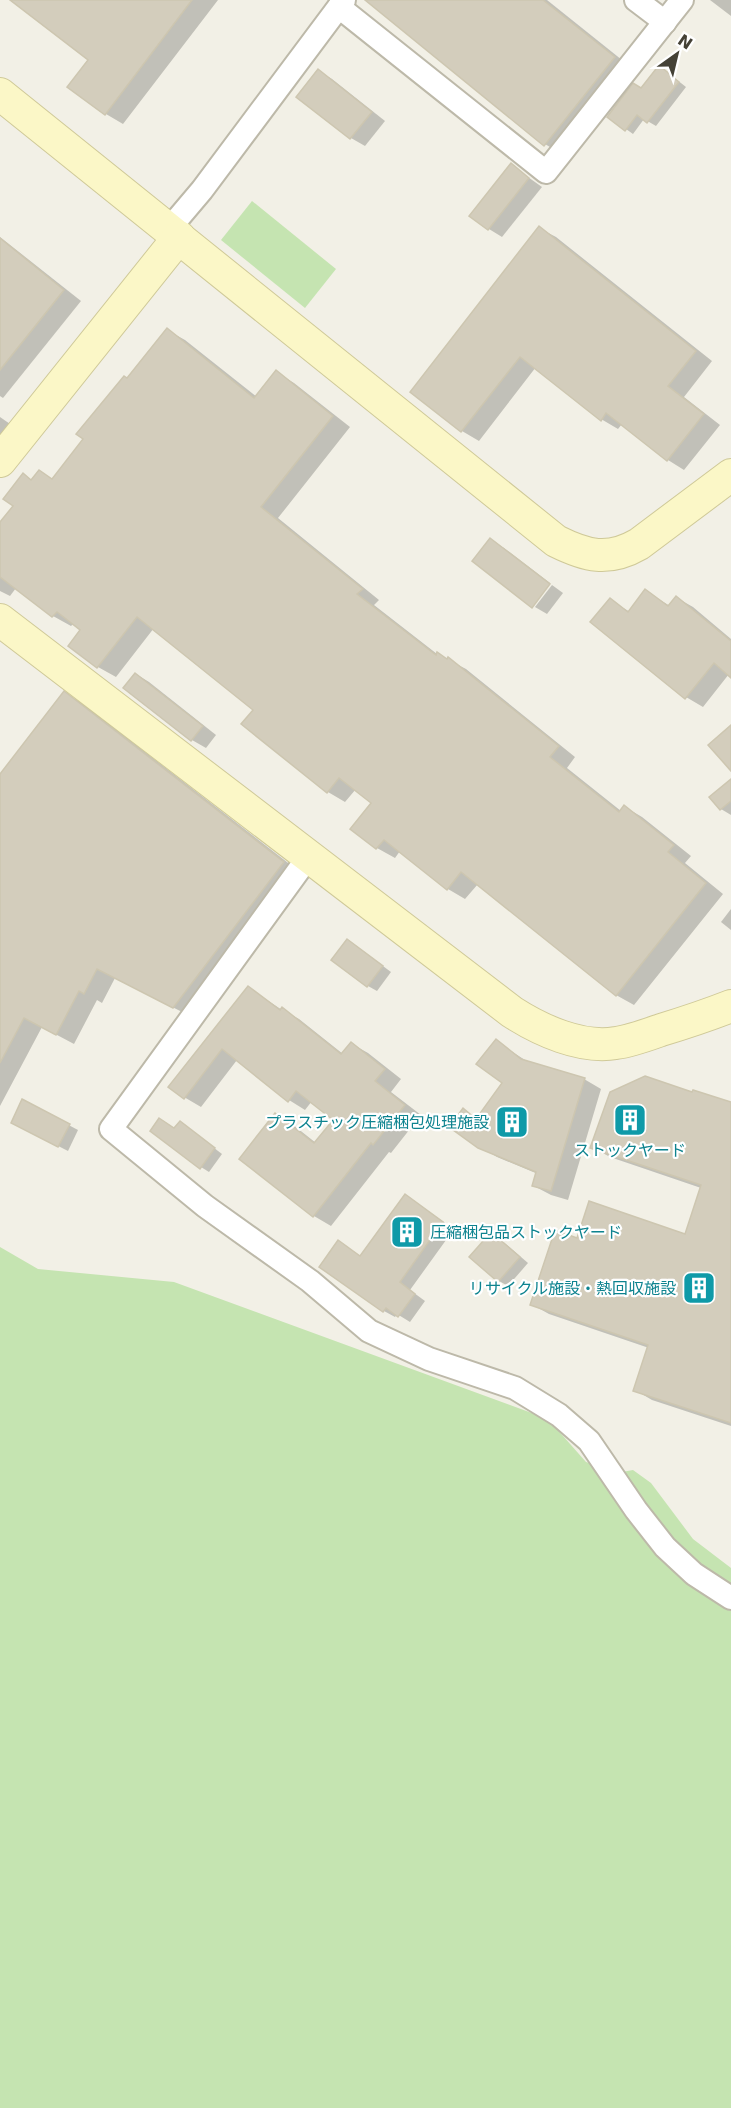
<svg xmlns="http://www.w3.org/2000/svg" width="731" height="2108" font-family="'DejaVu Sans','Noto Sans JP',sans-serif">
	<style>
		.green { fill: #c5e4b1 }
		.shadow { fill: #0003 }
		.building { fill: #d3cdbc; stroke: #cdc6b0; stroke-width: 1.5 }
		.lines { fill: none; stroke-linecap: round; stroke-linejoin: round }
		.street-casing { stroke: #bdb9a9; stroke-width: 26 }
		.secondary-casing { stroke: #cfc998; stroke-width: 34 }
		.street { stroke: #fff; stroke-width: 22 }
		.secondary { stroke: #fbf7c7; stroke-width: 32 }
		.labels { text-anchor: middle; stroke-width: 4.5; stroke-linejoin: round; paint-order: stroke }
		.culture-label { font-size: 16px; fill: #0d838f; stroke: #fff; text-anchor: end }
	</style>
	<rect width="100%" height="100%" fill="#f2f0e6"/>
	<!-- green -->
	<g class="green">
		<polygon points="252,201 336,269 305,308 221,240"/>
		<polygon points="0,1247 38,1269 174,1282 548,1419 586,1462 622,1472 633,1470 651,1483 693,1539 731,1568 731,2108 0,2108"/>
	</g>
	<!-- shadow -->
	<g class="shadow">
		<polygon points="21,0 218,0 123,124 106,114 90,60"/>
		<polygon points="375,0 547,0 632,68 563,155 545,144 372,4"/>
		<polygon points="710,0 731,0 731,16"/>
		<polygon points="318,71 332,79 385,121 365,146 351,138 298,96"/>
		<polygon points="667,72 686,87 656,126 644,119 633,134 626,129 642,90"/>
		<polygon points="511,165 542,187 502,237 489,229"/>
		<polygon points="539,228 556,237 712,361 684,397 720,425 684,470 668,460 622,424 618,429 601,419 536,367 479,441 462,431 412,391"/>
		<polygon points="0,237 81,301 3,398 0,396"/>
		<polygon points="167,330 185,340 257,397 276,372 294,383 350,427 278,518 379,600 374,605 437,654 466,669 575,757 567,768 621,811 625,807 642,817 691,856 685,863 723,894 634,1005 616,995 478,884 465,899 448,889 400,851 395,858 377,848 352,828 373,803 356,789 345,802 328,792 255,709 154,628 116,677 98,667 70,645 82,629 74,623 71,626 53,616 16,588 10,596 0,591 0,525 15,506 23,475 32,481 53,480 85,439 127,379"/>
		<polygon points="0,417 13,426 0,443"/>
		<polygon points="490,540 504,548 550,583 532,606"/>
		<polygon points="552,585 563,593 547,614 535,607"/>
		<polygon points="645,591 670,606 677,598 693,607 731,639 731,676 729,674 703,707 686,697 610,600 630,612"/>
		<polygon points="136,674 149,682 216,735 206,748 192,740 126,688"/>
		<polygon points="64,693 82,703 301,873 192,1017 115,978 102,1003 97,1000 74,1044 42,1027 0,1106 0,777"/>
		<polygon points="731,781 731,815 721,809"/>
		<polygon points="731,909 731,930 721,922"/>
		<polygon points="356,946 391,972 377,991 368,986"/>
		<polygon points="249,988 282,1010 299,1019 343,1054 352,1044 368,1053 401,1079 391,1092 421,1115 391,1153 389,1152 331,1226 314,1216 241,1159 275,1115 292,1124 316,1143 335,1120 312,1101 305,1110 289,1100 237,1060 201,1107 184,1097"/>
		<polygon points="496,1041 528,1062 584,1079 601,1089 568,1200 551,1195 534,1186 538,1174 497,1157 479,1146 463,1110 478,1119 504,1083"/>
		<polygon points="693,1094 731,1104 731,1426 652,1400 635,1390 649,1348 549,1314 531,1304 578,1240 686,1236 701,1188 610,1157 592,1147"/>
		<polygon points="23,1101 78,1130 68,1151 21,1127"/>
		<polygon points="188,1128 222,1154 209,1172 201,1167 175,1130"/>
		<polygon points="416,1203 454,1229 410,1290 425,1301 410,1322 397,1314 395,1317 384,1311 339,1242 362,1257"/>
		<polygon points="492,1234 500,1239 528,1263 508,1286 499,1281 472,1257"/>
	</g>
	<!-- building -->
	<g class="building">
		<polygon points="10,0 192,0 105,115 67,87 88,60"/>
		<polygon points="365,0 543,0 615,57 544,146"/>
		<polygon points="659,65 679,82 647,123 637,115 625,131 607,117 633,83 641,88"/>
		<polygon points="318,69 372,112 350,139 296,97"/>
		<polygon points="511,163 529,178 488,230 469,216"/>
		<polygon points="539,226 696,351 668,386 704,414 667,461 606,413 601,421 520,357 461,432 410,392"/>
		<polygon points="0,238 64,290 0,370"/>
		<polygon points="167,328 254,398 276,370 333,416 261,507 363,589 357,594 436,655 437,652 447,659 448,657 559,746 550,757 619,812 624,805 674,845 668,852 706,883 616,996 461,872 447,890 384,840 376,849 350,829 371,803 339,778 327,793 241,724 253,710 137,617 97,668 68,646 80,630 57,612 52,617 0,577 0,522 13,506 3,499 23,473 31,480 39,470 52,479 83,439 76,434 124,376 127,378"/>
		<polygon points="490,538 550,584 532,608 472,561"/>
		<polygon points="645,589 668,606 676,596 731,641 731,678 714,663 685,699 590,622 610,598 628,612"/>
		<polygon points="135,673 203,726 191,741 123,688"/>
		<polygon points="64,691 284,862 173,1008 97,969 84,994 79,991 56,1035 24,1018 0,1063 0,774"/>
		<polygon points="731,725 731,771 708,745"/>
		<polygon points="731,779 731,801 720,810 709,797"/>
		<polygon points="347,939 383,966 367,987 331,960"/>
		<polygon points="248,986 280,1010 282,1007 341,1054 351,1042 385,1069 375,1081 405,1105 373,1145 371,1143 313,1217 239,1159 275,1113 314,1143 333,1120 296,1091 288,1102 222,1049 184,1099 168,1087"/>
		<polygon points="496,1039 521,1059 585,1078 551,1191 532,1186 536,1172 478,1148 449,1127 463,1108 476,1119 502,1083 476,1064"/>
		<polygon points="645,1076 692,1092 693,1090 731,1102 731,1423 633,1391 648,1345 530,1305 555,1230 577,1238 589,1201 685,1234 701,1185 590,1148 610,1092"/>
		<polygon points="22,1099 70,1124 58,1147 11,1123"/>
		<polygon points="159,1118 174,1128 180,1121 215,1148 200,1169 150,1131"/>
		<polygon points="405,1194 443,1222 400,1282 415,1294 398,1317 386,1308 383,1312 319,1267 338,1240 360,1256"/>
		<polygon points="491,1232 520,1257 498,1282 469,1257"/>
	</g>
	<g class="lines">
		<!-- street casing -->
		<g class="street-casing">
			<g id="street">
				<polyline points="636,0 665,22"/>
				<polyline points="339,7 546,172 682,0"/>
				<polyline points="169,229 202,190 344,0"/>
				<polyline points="309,856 111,1129 205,1206 310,1281 369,1331 429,1359 515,1388 559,1415 589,1441 636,1510 665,1547 694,1574 731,1598"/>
			</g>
		</g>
		<!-- secondary casing -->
		<g class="secondary-casing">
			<g id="secondary">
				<path d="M 0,94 L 556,541 C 586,556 608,562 639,544 L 731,475"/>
				<polyline points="0,461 179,237"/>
				<path d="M 0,620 L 512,1012 C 540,1030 581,1049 616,1043 C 631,1041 647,1035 661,1030 C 684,1023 708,1015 731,1006"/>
			</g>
		</g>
		<!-- street -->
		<use href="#street" class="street"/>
		<!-- secondary -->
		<use href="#secondary" class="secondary"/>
	</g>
	<!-- icons -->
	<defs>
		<g id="building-square" transform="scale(1.725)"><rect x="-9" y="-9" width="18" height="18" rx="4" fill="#0f9aa8" stroke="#fff"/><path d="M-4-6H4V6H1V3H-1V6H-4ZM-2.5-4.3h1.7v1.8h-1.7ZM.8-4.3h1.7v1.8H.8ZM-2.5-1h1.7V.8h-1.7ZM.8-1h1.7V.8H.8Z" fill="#fff"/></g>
	</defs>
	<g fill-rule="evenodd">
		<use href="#building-square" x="630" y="1120"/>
		<use href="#building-square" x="512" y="1122"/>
		<use href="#building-square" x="407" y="1232"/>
		<use href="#building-square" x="699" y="1288"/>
	</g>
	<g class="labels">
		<!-- culture labels -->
		<g class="culture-label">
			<text x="489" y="1128">プラスチック圧縮梱包処理施設</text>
			<text x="630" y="1156" text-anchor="middle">ストックヤード</text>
			<text x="430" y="1238" text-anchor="start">圧縮梱包品ストックヤード</text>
			<text x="676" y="1294">リサイクル施設・熱回収施設</text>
		</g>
	</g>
	<!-- north arrow -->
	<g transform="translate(677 54) rotate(34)" stroke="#ffffff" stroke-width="4.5" paint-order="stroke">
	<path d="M0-4.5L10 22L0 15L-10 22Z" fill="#444136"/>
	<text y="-9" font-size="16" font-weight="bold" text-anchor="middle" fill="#444136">N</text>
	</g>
</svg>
